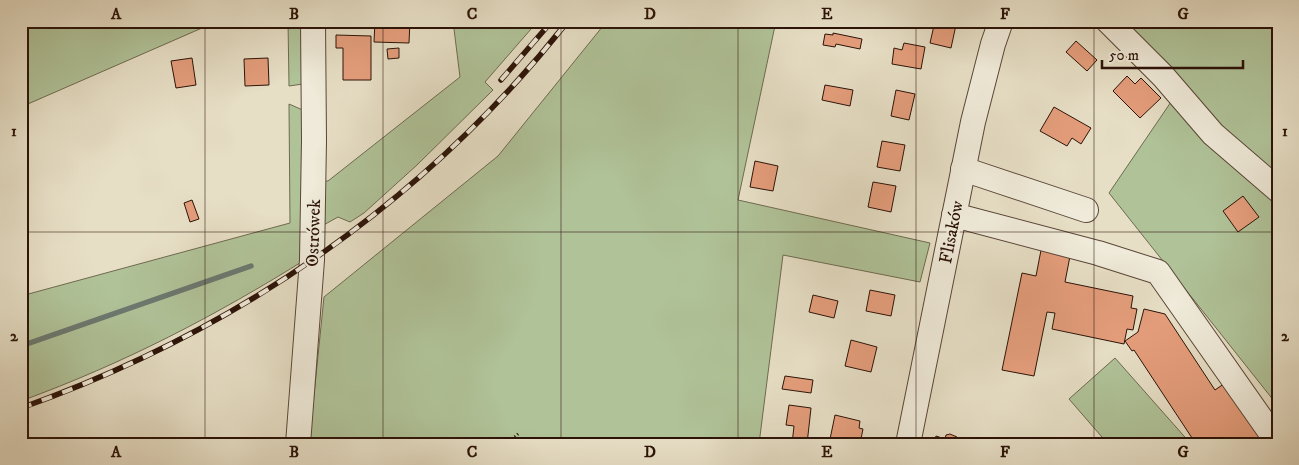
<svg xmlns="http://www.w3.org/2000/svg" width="1299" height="465" font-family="'IM FELL DW Pica',serif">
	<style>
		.green { fill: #b0c298; stroke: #6e6a50 }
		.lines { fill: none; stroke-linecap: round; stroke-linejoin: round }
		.stream { stroke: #6c786f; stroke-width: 5.5 }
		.building { fill: #e49d7b; stroke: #2c1308 }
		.minor-casing { stroke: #5a4637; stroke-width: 26 }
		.path { stroke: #2c1308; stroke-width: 3; stroke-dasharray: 1 2.5; stroke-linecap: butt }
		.minor { stroke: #efead9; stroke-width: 24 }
		.rail-casing { stroke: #2c1308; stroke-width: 5.5 }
		.rail { stroke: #efead9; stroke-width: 4; stroke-dasharray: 11; stroke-linecap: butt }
		.grid { fill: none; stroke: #2c1308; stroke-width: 1; stroke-opacity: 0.55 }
		.labels { text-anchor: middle; stroke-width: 4.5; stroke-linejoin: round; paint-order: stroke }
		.street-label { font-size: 18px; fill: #2c1308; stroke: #efead9 }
		.neatline { fill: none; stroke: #2c1308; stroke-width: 2 }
		.grid-label { font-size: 16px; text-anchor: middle; font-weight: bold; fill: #2c1308 }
	</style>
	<rect width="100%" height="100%" fill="#e6dec5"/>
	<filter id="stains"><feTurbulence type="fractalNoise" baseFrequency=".004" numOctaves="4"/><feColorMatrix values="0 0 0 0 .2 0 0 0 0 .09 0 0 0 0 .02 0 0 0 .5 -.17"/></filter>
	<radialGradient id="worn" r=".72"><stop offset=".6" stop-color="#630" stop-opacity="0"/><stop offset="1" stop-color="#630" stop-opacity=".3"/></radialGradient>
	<!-- green -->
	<g class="green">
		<polygon points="21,21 218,21 21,107"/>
		<polygon points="288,21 304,21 303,84 289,86"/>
		<polygon points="453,21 538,21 485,82 493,90 417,165 364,213 350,222 338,217 320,227 320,181 328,181 460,77"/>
		<polygon points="607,21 776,21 738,200 930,243 920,282 783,255 759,444 721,442 720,444 309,444 324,297 498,156"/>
		<polygon points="1120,21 1278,21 1278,406 1109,193 1173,99"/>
		<path d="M 289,104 L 305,111 L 308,258 C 215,316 125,363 21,401 L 21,296 L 290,223 Z"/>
		<polygon points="1115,358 1191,444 1108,444 1069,399"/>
	</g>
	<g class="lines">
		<!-- stream -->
		<polyline class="stream" points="21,346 251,266"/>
	</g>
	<!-- building -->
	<g class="building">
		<polygon points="375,21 410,21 409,43 374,42"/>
		<polygon points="935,21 956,25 951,48 930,43"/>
		<polygon points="833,33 862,39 860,49 836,44 835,47 823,45 825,34 833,35"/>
		<polygon points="336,35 371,36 371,80 343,80 343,48 336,48"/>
		<polygon points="1076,41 1097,60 1087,71 1066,52"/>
		<polygon points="904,43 925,47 921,69 892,64 894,48 902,50"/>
		<polygon points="399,48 399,58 388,59 387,49"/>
		<polygon points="192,58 196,85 176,88 171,61"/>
		<polygon points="268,58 269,85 245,86 244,59"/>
		<polygon points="1127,76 1135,84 1141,78 1161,98 1140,118 1113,91"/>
		<polygon points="825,85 853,90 850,106 822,100"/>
		<polygon points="896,90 915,94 909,120 891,116"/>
		<polygon points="1054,107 1091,128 1081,144 1072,138 1067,146 1040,131"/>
		<polygon points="882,141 905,145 900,171 877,167"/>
		<polygon points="755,161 778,166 773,191 750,187"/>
		<polygon points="873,182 896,186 891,212 868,207"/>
		<polygon points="1243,196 1259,217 1238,232 1223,211"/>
		<polygon points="192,200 199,219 190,222 184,203"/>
		<polygon points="1042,245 1071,251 1065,282 1133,296 1131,308 1137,309 1133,330 1127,329 1124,344 1052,329 1055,313 1047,312 1034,376 1002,370 1022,273 1036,276"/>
		<polygon points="870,290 895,295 891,316 866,311"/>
		<polygon points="813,295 838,301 834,318 809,312"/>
		<polygon points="1144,309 1165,314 1215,390 1228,381 1268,441 1264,444 1196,444 1134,350 1132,351 1125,341 1138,332"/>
		<polygon points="851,340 877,347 871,372 845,366"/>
		<polygon points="785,376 813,380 811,393 782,389"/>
		<polygon points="789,405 811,408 807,444 792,444 794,426 786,425"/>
		<polygon points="835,415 860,421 859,428 863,429 860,444 829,444"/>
		<polygon points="950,434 957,437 955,443 956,444 933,444 936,436 945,439 946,435"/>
	</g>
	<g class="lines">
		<!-- minor casing -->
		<g class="minor-casing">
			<g id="minor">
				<polyline points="1108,21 1163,76 1213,134 1278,190"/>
				<polyline points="963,169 1086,210"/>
				<polyline points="954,215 1098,253 1158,272 1278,443"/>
				<polyline points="298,444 312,260 314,140 313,21"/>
				<polyline points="908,444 973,122 993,44 1001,21"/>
			</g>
		</g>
		<!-- path -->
		<polyline class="path" points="507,444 519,433"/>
		<!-- minor -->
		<use href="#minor" class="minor"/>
		<!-- rail casing -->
		<g class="rail-casing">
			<g id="rail">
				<polyline points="501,80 552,21"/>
				<path d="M 21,408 C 236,332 427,200 568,21"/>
			</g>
		</g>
		<!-- rail -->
		<use href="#rail" class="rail"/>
	</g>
	<!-- grid -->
	<path class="grid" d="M 205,21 L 205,444M 383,21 L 383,444M 561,21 L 561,444M 738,21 L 738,444M 916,21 L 916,444M 1094,21 L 1094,444M 21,232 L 1278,232"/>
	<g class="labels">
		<!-- street labels -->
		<g class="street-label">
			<text transform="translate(951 232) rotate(-79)" y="6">Flisaków</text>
			<text transform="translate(313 233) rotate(-88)" y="6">Ostrówek</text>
		</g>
	</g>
	<!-- margin -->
	<rect width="1299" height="465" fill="none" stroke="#e6dec5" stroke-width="55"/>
	<!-- scale -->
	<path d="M1102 60v8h141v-8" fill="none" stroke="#2c1308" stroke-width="2.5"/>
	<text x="1109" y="60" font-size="15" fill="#2c1308" stroke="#efead9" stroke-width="4" paint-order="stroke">50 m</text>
	<rect x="28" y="28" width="1244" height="410" class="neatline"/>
	<g class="grid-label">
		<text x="116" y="19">A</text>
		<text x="294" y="19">B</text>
		<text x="472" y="19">C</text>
		<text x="650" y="19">D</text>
		<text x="827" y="19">E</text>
		<text x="1005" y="19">F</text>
		<text x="1183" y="19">G</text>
		<text x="14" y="136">1</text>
		<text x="1285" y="136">1</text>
		<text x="14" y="341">2</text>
		<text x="1285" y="341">2</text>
		<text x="116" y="457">A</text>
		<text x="294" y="457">B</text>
		<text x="472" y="457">C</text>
		<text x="650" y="457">D</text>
		<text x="827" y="457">E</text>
		<text x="1005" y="457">F</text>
		<text x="1183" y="457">G</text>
	</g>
	<rect width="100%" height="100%" filter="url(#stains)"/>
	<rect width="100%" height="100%" fill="url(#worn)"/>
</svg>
